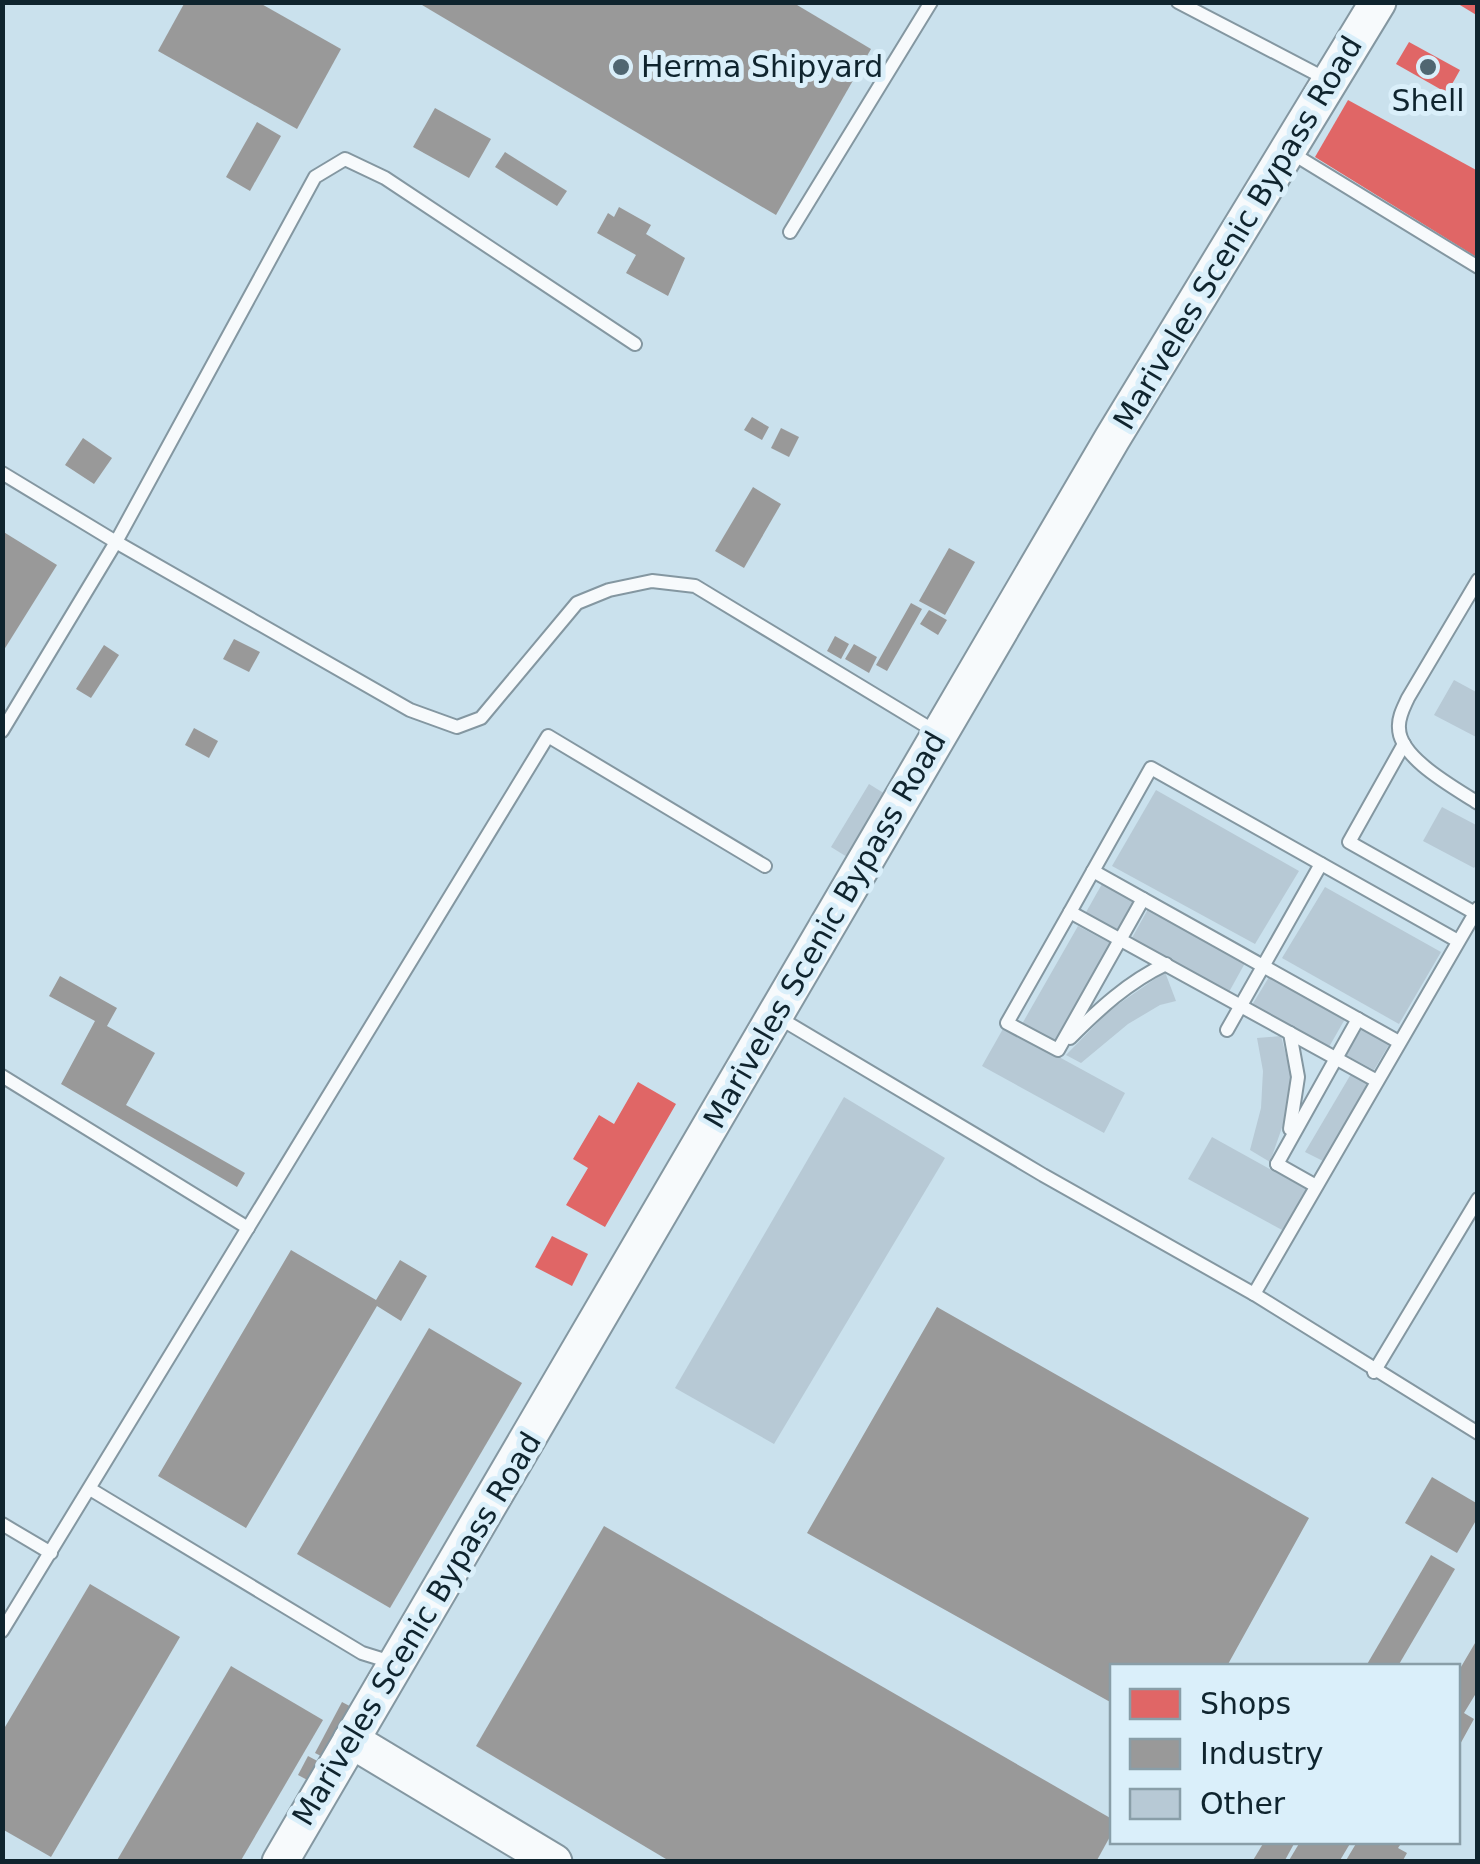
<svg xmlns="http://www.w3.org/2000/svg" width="1480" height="1864" font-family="'DejaVu Sans',sans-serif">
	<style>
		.shops { fill: #e06666 }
		.industry { fill: #999 }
		.building { fill: #b7c9d5 }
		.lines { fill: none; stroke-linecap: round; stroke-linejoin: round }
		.service-casing { stroke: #8497a1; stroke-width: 16 }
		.secondary-casing { stroke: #8497a1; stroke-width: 39 }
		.service { stroke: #f7fafc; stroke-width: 12 }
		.secondary { stroke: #f7fafc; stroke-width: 35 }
		.poi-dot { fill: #506671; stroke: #daeffa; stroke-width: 4 }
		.labels { text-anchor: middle; stroke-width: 10; stroke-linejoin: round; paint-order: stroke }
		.poi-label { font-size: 30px; fill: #0f242e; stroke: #daeffa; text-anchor: start }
		.street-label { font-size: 30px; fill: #0f242e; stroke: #daeffa }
	</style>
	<rect width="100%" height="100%" fill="#cae1ed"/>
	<!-- shops -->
	<g class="shops">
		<polygon points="1455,2 1478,2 1478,16"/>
		<polygon points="1409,42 1460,70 1447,93 1396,64"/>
		<polygon points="1348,100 1478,171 1478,258 1315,157"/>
		<polygon points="638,1082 676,1104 605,1227 566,1205 588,1168 573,1159 599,1115 614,1124"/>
		<polygon points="552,1236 588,1254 572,1286 535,1267"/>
	</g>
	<!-- industry -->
	<g class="industry">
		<polygon points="185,2 258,2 341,49 297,129 158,51"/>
		<polygon points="417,2 792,2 871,49 776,215"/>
		<polygon points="435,108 491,139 469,178 413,147"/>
		<polygon points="257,122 281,136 250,191 226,177"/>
		<polygon points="505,152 567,191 557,206 495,167"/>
		<polygon points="619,207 651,225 646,234 685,258 668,296 626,273 636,255 597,233 608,213 614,217"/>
		<polygon points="752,417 769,427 762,440 744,430"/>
		<polygon points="781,428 799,437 789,457 771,448"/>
		<polygon points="83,438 112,458 94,484 65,465"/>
		<polygon points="753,487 781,504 744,568 715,551"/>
		<polygon points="2,531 57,565 2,653"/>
		<polygon points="949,548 975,562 945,615 919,601"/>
		<polygon points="911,603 922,609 887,671 876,665"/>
		<polygon points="929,610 947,620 938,635 920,624"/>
		<polygon points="835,636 849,644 841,659 827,651"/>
		<polygon points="234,639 260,652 249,672 223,659"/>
		<polygon points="854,644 877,657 869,673 845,659"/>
		<polygon points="104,645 119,655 91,698 76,689"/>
		<polygon points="194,728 218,741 209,758 185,745"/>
		<polygon points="60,976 117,1008 107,1026 155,1053 126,1105 245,1173 237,1187 61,1084 95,1021 49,996"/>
		<polygon points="291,1250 376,1300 400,1260 427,1276 401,1321 377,1306 246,1528 158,1476"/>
		<polygon points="937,1307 1309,1518 1227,1666 1112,1666 1112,1703 807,1533"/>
		<polygon points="429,1328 522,1383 390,1608 297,1554"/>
		<polygon points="1432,1477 1478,1504 1478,1517 1457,1553 1405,1523"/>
		<polygon points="604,1526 1112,1819 1112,1833 1096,1862 671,1862 476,1746"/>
		<polygon points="1431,1555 1455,1569 1398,1666 1366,1666"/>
		<polygon points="90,1584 180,1637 51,1857 2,1829 2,1732"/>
		<polygon points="1478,1638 1478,1690 1464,1713 1474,1719 1458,1748 1458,1672"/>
		<polygon points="231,1666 323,1720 240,1862 116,1862"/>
		<polygon points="342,1702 361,1712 335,1763 315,1753"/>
		<polygon points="308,1756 323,1764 313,1783 298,1775"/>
		<polygon points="1264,1842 1295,1842 1284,1862 1252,1862"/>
		<polygon points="1300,1842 1351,1842 1339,1862 1288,1862"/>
		<polygon points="1357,1842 1402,1842 1398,1848 1407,1853 1402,1862 1345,1862"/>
	</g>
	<!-- building -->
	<g class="building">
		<polygon points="1454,680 1478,693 1478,738 1434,715"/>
		<polygon points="869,784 890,797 852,860 831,847"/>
		<polygon points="1156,790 1299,871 1255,944 1112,866"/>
		<polygon points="1442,807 1478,826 1478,862 1474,868 1423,841"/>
		<polygon points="1102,884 1134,901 1117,931 1085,914"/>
		<polygon points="1325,887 1441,952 1399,1024 1282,958"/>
		<polygon points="1148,909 1245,963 1229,992 1132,938"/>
		<polygon points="1078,926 1110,943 1055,1041 1022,1024"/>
		<polygon points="1165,972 1176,1001 1160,1005 1128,1024 1081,1063 1066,1055 1110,1010"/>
		<polygon points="1269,977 1345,1019 1329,1047 1252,1005"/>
		<polygon points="1004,1027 1125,1093 1104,1133 982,1066"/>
		<polygon points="1362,1028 1390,1043 1374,1070 1346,1055"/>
		<polygon points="1281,1036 1291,1074 1286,1116 1270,1162 1250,1150 1261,1108 1263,1071 1257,1038"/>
		<polygon points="1351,1074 1368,1083 1323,1161 1305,1152"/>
		<polygon points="844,1097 945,1158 774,1444 675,1388"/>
		<polygon points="1212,1137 1308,1190 1284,1231 1188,1179"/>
	</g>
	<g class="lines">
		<!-- service casing -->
		<g class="service-casing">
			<g id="service">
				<polyline points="1178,2 1328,80"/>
				<polyline points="1290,152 1478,267"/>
				<polyline points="790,232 931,2"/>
				<polyline points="2,473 116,542 315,177 345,159 385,178 635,344"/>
				<path d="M 1478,580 L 1408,698 C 1404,707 1398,717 1399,728 C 1399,758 1455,788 1478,803"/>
				<polyline points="2,731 116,542 410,710 457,727 481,718 577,603 609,590 652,581 695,586 936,732"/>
				<polyline points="1404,744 1349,842 1475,913"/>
				<polyline points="1093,871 1070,912 1377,1081"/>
				<polyline points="1070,912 1007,1023 1058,1050 1143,899"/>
				<polyline points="776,1016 1043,1175 1254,1294 1478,1433"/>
				<polyline points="1227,1030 1321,864"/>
				<path d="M 1070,1038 C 1099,1009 1128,982 1166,964"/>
				<polyline points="1399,1042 1093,871 1151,768 1458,941"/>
				<polyline points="2,1076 248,1228"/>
				<polyline points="1290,1129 1298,1077 1290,1033"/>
				<polyline points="1277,1164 1358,1019"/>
				<polyline points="1277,1164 1316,1186"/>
				<polyline points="1254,1294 1478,908"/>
				<polyline points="1374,1372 1478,1199"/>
				<polyline points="90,1489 362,1653 391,1662"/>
				<polyline points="2,1524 51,1553"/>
				<polyline points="2,1631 548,736 765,866"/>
			</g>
		</g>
		<!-- secondary casing -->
		<g class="secondary-casing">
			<g id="secondary">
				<polyline points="351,1740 554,1862"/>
				<polyline points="280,1862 1112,439 1378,2"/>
			</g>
		</g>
		<!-- service -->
		<use href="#service" class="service"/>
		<!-- secondary -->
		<use href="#secondary" class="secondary"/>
	</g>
	<!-- markers -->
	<g class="poi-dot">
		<circle cx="621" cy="67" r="10"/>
		<circle cx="1428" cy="67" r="10"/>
	</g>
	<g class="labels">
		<!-- poi labels -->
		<g class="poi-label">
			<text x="641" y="77">Herma Shipyard</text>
			<text x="1428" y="111" text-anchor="middle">Shell</text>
		</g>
		<!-- street labels -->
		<g class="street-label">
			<text transform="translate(1238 233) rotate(-59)" y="10">Mariveles Scenic Bypass Road</text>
			<text transform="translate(825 930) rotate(-60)" y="10">Mariveles Scenic Bypass Road</text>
			<text transform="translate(417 1629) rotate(-59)" y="10">Mariveles Scenic Bypass Road</text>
		</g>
	</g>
	<!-- border -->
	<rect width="1480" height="1864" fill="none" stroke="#0f242e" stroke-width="10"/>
	<!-- legend -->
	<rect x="1110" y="1664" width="350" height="180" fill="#daeffa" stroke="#899ea8" stroke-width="2.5"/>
	<rect x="1130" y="1689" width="50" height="30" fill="#e06666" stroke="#899ea8" stroke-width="2.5"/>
	<text x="1200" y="1714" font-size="30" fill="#0f242e">Shops</text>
	<rect x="1130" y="1739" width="50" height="30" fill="#999999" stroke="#899ea8" stroke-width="2.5"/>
	<text x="1200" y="1764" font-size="30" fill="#0f242e">Industry</text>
	<rect x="1130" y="1789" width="50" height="30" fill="#b7c9d5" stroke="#899ea8" stroke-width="2.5"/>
	<text x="1200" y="1814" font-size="30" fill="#0f242e">Other</text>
</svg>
